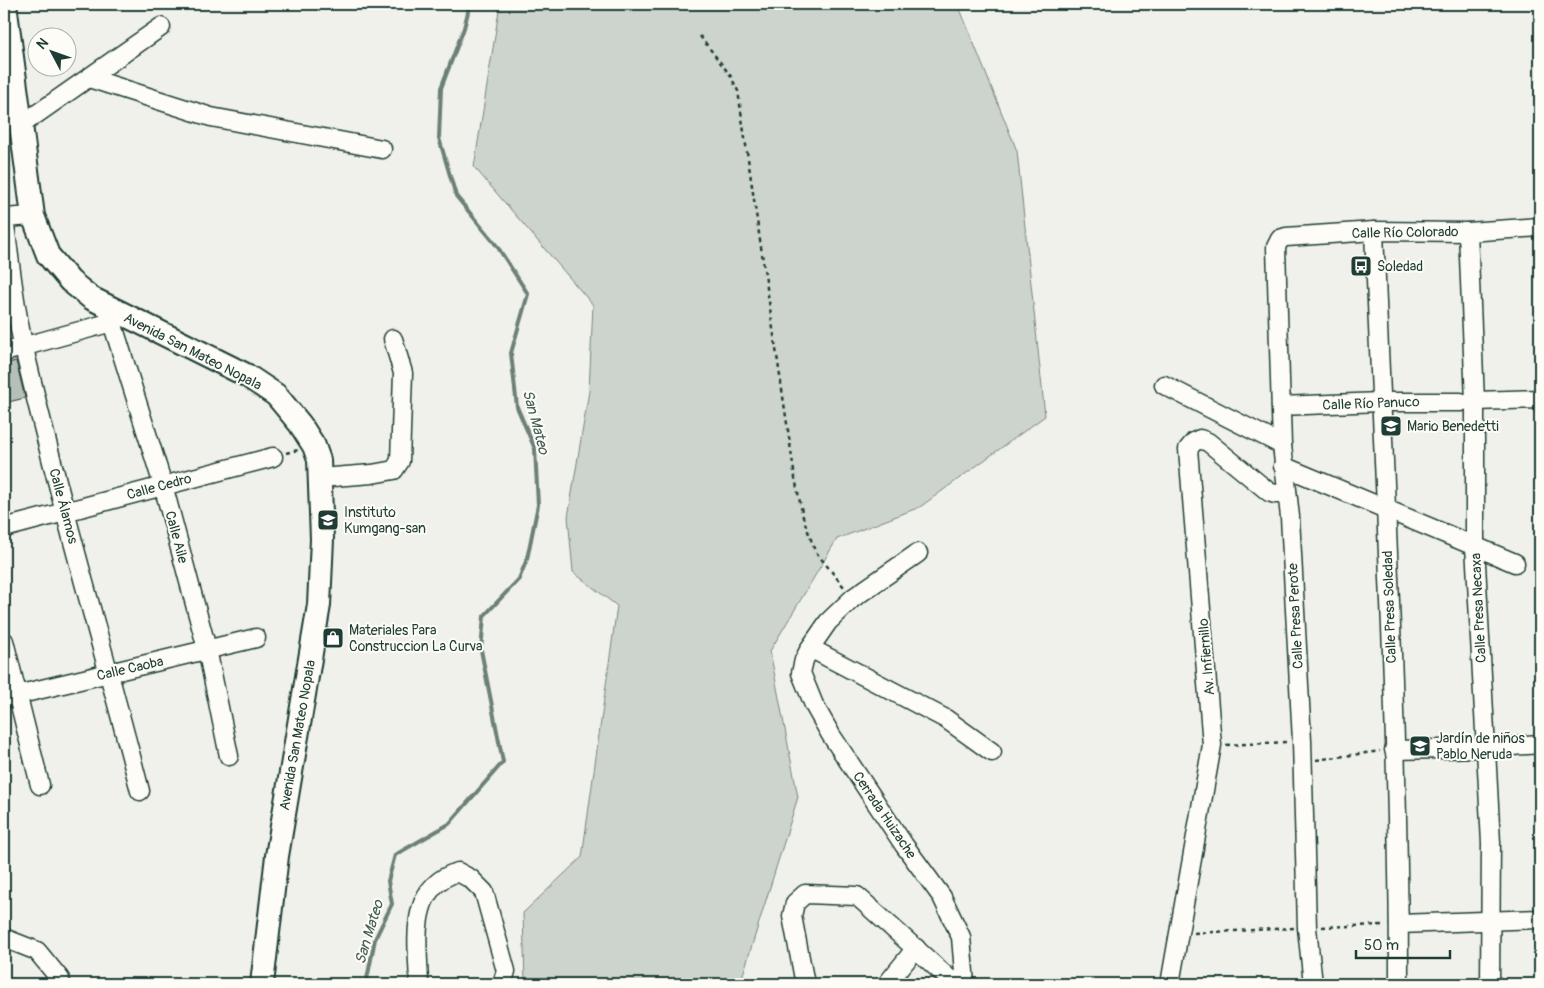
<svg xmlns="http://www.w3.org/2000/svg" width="1544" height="988" font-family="Pangolin,sans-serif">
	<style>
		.green { fill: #cdd3cd; stroke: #768880 }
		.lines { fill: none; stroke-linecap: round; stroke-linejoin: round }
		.stream { stroke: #6c8077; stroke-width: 4 }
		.building { fill: #b6bfb8; stroke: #1f3d34 }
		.minor-casing { stroke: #1f3d34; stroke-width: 21 }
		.major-casing { stroke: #1f3d34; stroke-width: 26 }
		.path { stroke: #1f3d34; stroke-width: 2.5; stroke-dasharray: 4 4; stroke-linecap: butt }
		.minor { stroke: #fdfcf7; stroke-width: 18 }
		.major { stroke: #fdfcf7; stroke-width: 22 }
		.labels { text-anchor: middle; stroke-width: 4; stroke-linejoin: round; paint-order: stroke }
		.street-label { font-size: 14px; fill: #1f3d34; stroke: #fdfcf7 }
		.poi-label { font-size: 14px; fill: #1f3d34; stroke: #fdfcf7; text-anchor: start }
		.water-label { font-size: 15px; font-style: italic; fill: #455e56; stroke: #fdfcf7 }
	</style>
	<rect width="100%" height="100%" fill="#f0f1eb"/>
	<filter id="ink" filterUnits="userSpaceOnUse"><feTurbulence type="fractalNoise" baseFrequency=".02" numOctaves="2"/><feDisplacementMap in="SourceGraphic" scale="10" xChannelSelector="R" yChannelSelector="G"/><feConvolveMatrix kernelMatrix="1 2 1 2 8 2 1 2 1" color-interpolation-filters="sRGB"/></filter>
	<g filter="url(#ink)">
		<!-- green -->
		<polygon class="green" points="500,4 958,4 1017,151 1045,416 920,507 837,539 770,651 798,797 740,984 525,984 523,913 582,857 617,606 573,572 568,517 589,391 593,305 474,167"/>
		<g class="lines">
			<!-- stream -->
			<polyline class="stream" points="366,984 375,939 392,904 388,881 395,855 449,824 503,762 481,650 484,616 519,579 527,559 538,505 535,449 517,407 511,353 528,294 497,246 456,196 439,138 441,88 464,28 470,4"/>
		</g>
		<!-- building -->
		<polygon class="building" points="16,361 25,398 4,403 4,364"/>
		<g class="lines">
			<!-- minor casing -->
			<g class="minor-casing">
				<g id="minor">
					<polyline points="89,78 211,117 382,149"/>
					<polyline points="21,125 161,27"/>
					<path d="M 33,216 L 4,218 C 10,261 14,306 24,348 C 58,497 102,643 140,791"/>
					<path d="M 1374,231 C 1384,481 1399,733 1399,984"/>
					<polyline points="1468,232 1475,401 1475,545 1491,843 1490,984"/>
					<polyline points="112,322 163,485 207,649 229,756"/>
					<polyline points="4,352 112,322 120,317"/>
					<polyline points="1164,385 1282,445"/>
					<polyline points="1475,401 1540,399"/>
					<polyline points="1281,406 1380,402 1461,402"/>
					<polyline points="1283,466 1515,563"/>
					<polyline points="320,478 372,474 394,470 400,461 403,373 393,339"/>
					<polyline points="4,528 273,457"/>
					<polyline points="918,553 853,598 828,622 810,648 804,660 801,673 814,705 831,735 904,845 942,897 961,937 965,984"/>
					<polyline points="4,641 40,785"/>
					<polyline points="810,648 946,719 992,752"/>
					<polyline points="4,698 256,638"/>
					<polyline points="1394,750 1486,748 1540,744"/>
					<polyline points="1399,924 1540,919"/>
					<polyline points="4,938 37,951 60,979"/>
					<path d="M 419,984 C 418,943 407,887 458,872 L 471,879 L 484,892 L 506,971 L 502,984"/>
					<polyline points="805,984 792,916 795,903 805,894 857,896 955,984"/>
					<polyline points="887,984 916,948"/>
					<polyline points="1170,984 1212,745 1188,449 1194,442 1200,439 1208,442 1269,492 1275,494 1287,493"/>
					<polyline points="1313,984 1307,928 1302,741 1290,517 1282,445 1276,247 1280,239 1286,237 1374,231 1468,232 1540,227"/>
				</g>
			</g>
			<!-- major casing -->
			<g class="major-casing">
				<polyline id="major" points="5,4 33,216 48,255 70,281 91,298 246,375 276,395 300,424 314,446 319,460 322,539 319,605 277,856 262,984"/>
			</g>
			<!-- path -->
			<g class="path">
				<polyline points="700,36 730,75 738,91 795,478 803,517 815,551 844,587"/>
				<polyline points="286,453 298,450"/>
				<polyline points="1226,745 1288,742"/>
				<polyline points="1316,760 1380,751"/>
				<polyline points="1322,927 1384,925"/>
				<polyline points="1194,933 1294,928"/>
			</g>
			<!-- minor -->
			<use href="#minor" class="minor"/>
			<!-- major -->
			<use href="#major" class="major"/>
		</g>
	</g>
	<!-- icons -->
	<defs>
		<g id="bus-square" transform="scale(1.125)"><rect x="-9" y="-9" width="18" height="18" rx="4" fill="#1f3d34" stroke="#fdfcf7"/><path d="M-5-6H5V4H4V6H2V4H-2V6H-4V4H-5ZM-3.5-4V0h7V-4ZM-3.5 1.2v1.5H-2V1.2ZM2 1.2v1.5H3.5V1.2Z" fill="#fff"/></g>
		<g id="school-square" transform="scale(1.125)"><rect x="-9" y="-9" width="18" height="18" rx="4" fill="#1f3d34" stroke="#fdfcf7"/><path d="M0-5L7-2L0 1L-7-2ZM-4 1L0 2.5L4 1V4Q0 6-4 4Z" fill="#fff"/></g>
		<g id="shop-square" transform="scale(1.125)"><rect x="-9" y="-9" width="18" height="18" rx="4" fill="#1f3d34" stroke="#fdfcf7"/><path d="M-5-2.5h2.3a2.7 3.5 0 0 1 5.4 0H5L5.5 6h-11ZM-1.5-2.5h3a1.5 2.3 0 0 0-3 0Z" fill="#fff"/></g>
	</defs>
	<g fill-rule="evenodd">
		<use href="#bus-square" x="1361" y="266"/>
		<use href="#school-square" x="1391" y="426"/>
		<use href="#school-square" x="328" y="520"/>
		<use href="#shop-square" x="333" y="638"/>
		<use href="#school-square" x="1420" y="746"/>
	</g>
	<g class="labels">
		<!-- street labels -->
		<g class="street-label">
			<text transform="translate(1405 232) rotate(-1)" y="5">Calle Río Colorado</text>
			<text transform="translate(193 351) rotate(27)" y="5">Avenida San Mateo Nopala</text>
			<text transform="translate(1371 403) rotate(-2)" y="5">Calle Río Panuco</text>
			<text transform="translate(159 486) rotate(-15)" y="5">Calle Cedro</text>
			<text transform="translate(64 506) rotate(75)" y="5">Calle Álamos</text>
			<text transform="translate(177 537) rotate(75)" y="5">Calle Aile</text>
			<text transform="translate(1389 607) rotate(-92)" y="5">Calle Presa Soledad</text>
			<text transform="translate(1478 608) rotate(-93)" y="5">Calle Presa Necaxa</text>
			<text transform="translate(1295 616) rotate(-93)" y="5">Calle Presa Perote</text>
			<text transform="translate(1206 657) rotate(-95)" y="5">Av. Infiernillo</text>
			<text transform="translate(130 668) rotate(-13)" y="5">Calle Caoba</text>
			<text transform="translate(297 735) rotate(-80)" y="5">Avenida San Mateo Nopala</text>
			<text transform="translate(885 815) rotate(56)" y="5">Cerrada Huizache</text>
		</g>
		<!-- poi labels -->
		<g class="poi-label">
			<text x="1377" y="271">Soledad</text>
			<text x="1407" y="431">Mario Benedetti</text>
			<text x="344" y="517">Instituto<tspan x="344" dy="16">Kumgang-san</tspan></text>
			<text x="349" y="635">Materiales Para<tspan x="349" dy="16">Construccion La Curva</tspan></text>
			<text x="1436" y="743">Jardín de niños<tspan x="1436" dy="16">Pablo Neruda</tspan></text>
		</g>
		<!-- water labels -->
		<g class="water-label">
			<text transform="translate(536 422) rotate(75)" y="5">San Mateo</text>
			<text transform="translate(369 932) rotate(-73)" y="5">San Mateo</text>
		</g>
	</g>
	<!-- margin -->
	<rect width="1544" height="988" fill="none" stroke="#fdfcf7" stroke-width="20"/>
	<rect x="10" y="10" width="1524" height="968" fill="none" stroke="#1f3d34" stroke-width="2" filter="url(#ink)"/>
	<!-- north arrow -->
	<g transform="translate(52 52) rotate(311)"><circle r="24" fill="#fdfcf7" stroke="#a4b0a9"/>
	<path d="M0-4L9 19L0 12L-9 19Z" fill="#1f3d34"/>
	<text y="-8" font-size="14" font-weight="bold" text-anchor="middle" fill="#1f3d34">N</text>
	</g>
	<!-- scale -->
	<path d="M1356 950v8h94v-8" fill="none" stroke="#1f3d34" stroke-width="2.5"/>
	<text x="1364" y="950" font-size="15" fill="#1f3d34" stroke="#fdfcf7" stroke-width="4" paint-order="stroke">50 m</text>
</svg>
